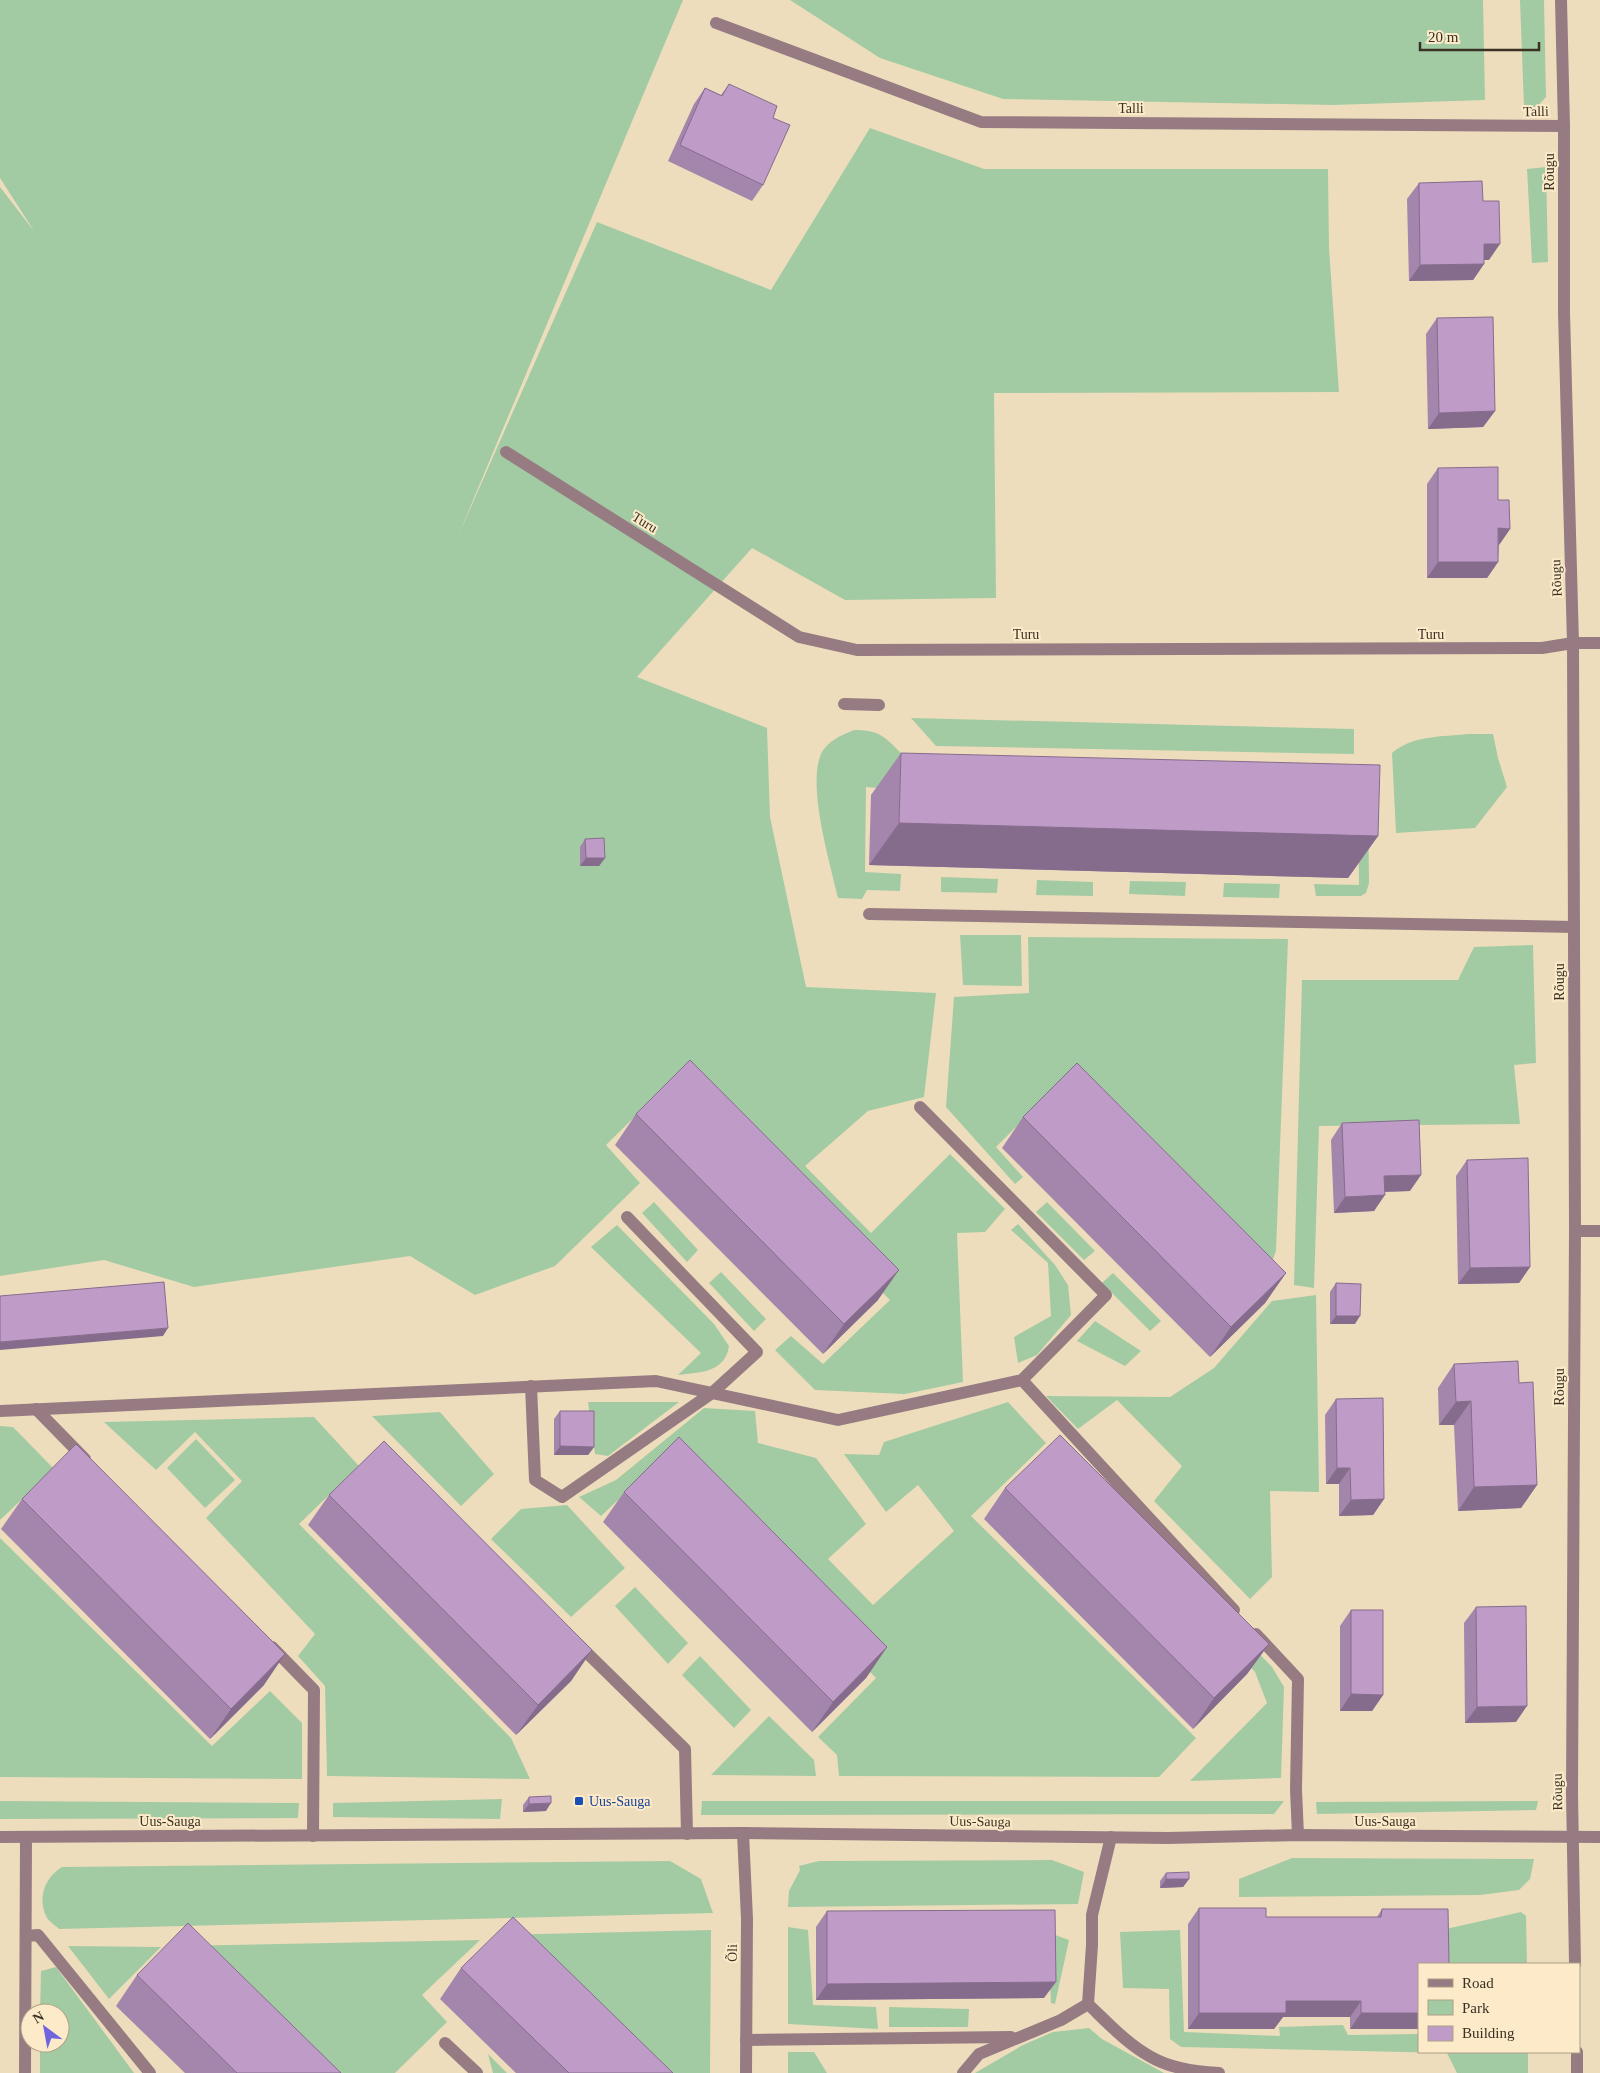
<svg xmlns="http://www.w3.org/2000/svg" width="1600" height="2073" font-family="'Times New Roman',serif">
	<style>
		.green { fill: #a3cba3 }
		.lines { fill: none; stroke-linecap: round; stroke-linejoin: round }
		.minor { stroke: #967c82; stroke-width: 12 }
		.wall { fill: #a485ac }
		.shaded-wall { fill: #866c8c }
		.building { fill: #bf9bc8; stroke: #866c8c }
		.transit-dot { fill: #1a4fb4; stroke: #fceac9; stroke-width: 2 }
		.labels { text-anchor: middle; stroke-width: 4; stroke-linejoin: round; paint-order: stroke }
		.street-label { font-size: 14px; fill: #383124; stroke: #fceac9 }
		.transit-label { font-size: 14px; fill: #164399; stroke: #fceac9; text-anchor: start }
	</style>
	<rect width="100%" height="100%" fill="#eeddbc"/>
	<!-- green -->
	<g class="green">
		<polygon points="0,0 683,0 458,536 597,222 771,290 870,128 984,169 1328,169 1329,248 1339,392 994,393 996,598 845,600 752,548 637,677 767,728 770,817 806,987 936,993 924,1097 868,1111 805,1166 871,1233 950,1154 1005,1209 985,1232 957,1233 963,1382 905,1394 815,1390 775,1350 791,1336 823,1364 890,1300 683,1092 667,1085 606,1145 640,1183 555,1266 475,1295 410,1256 194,1287 104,1260 0,1276 0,187 34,231 0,178"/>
		<polygon points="790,0 1483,0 1485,100 1333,105 1003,99 880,58"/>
		<polygon points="1520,0 1544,0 1546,97 1537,107 1524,107"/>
		<polygon points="1546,167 1548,262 1532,263 1527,169"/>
		<polygon points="911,718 1354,729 1354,754 936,746"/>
		<path d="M 854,730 C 879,730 884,736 901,753 L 900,790 L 866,787 L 865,872 L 901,874 L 900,891 L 867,890 L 862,899 L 838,898 C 830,863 807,786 821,754 C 827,741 842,735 854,730 Z"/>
		<path d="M 1468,734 L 1493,734 L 1498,758 L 1507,787 L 1475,828 L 1396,833 L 1392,753 C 1413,735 1442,737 1468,734 Z"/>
		<polygon points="1368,791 1369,883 1366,893 1361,896 1316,896 1314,884 1359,885 1358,800"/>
		<polygon points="941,877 998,879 997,893 941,892"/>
		<polygon points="1037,880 1093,882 1093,896 1036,895"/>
		<polygon points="1130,881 1186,882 1185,896 1129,894"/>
		<polygon points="1224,883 1280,884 1279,898 1223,897"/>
		<polygon points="960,935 1021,935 1022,986 963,985"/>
		<polygon points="1028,937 1288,939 1276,1251 1261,1292 1058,1085 996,1147 1023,1177 1015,1184 946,1107 954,997 1029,993"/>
		<polygon points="1533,945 1536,1063 1514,1065 1520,1124 1319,1126 1314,1288 1294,1285 1302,980 1458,980 1474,947"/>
		<polygon points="654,1202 698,1250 687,1262 642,1213"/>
		<polygon points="1047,1202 1095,1251 1084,1260 1036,1212"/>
		<polygon points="1018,1224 1055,1265 1068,1285 1071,1315 1037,1355 1018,1363 1014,1337 1051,1316 1048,1263 1011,1230"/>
		<path d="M 617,1225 L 714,1324 L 729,1346 C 725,1373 700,1372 678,1375 L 701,1353 L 591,1247 Z"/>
		<polygon points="721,1272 766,1319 754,1331 709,1283"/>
		<polygon points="1113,1273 1161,1321 1150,1331 1102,1283"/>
		<polygon points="1316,1295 1319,1492 1270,1491 1272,1577 1250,1599 1154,1501 1182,1466 1117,1400 1078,1429 1046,1396 1170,1397 1214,1368 1272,1301"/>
		<polygon points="1095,1321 1141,1351 1125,1366 1077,1341"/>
		<polygon points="588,1402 679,1402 608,1456 595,1454"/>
		<polygon points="1008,1402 1046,1443 971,1516 1196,1738 1159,1777 839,1776 837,1755 818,1737 876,1678 661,1460 601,1516 579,1497 616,1480 704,1408 755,1411 758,1443 816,1458 866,1524 828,1559 873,1605 954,1531 918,1485 886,1512 844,1454 879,1455 884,1442"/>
		<polygon points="440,1412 494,1474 461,1506 372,1416"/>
		<polygon points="314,1417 359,1466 299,1524 511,1738 530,1779 327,1776 325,1686 298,1656 315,1634 206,1518 242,1481 195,1432 156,1470 104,1422"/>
		<polygon points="0,1426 13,1427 54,1469 0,1520"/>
		<polygon points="196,1439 235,1480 205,1508 167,1468"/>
		<polygon points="567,1505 625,1568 571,1617 491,1539 521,1509"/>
		<polygon points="0,1538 212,1746 270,1691 302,1723 302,1779 0,1777"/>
		<polygon points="635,1587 688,1643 668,1664 615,1606"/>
		<polygon points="1238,1632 1272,1667 1284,1687 1281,1778 1190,1781 1267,1703 1255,1672 1228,1642"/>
		<polygon points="700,1656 751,1710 734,1728 682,1675"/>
		<polygon points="769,1716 814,1760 816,1776 711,1775"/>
		<polygon points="502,1799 500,1819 333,1817 333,1803"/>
		<polygon points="0,1801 299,1803 298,1818 0,1819"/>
		<polygon points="702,1801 1284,1801 1274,1814 701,1815"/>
		<polygon points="1538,1801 1536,1810 1317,1814 1316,1802"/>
		<polygon points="1292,1858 1534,1859 1530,1879 1519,1890 1480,1895 1239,1897 1239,1879"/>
		<polygon points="1052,1860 1084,1872 1078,1904 788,1907 789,1891 800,1870 799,1866 819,1861"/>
		<path d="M 670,1861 L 701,1879 L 713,1913 L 59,1929 C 56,1926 50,1922 47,1918 C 37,1899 44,1878 62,1867 Z"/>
		<polygon points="1521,1912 1526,1916 1527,1964 1447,1964 1446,1929"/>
		<polygon points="788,1927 808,1930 813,2005 876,2007 878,2029 788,2024"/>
		<polygon points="711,1930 710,2073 644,2073 497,1935"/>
		<polygon points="1180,1930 1184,2032 1280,2036 1279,2027 1343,2025 1348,2035 1419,2034 1419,2052 1528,2052 1528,2073 1457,2073 1447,2053 1181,2047 1170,2039 1169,1989 1123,1988 1120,1932"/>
		<polygon points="1047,1932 1069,1940 1055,2004 1051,2003"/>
		<polygon points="480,1940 422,1995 447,2022 395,2073 305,2073 174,1946"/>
		<polygon points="68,1946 161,1947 109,1999"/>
		<polygon points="56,1967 134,2073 40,2073 40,2043 60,2043 60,2013 40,2013 41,1971"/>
		<polygon points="889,2007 969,2009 968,2027 889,2027"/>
		<polygon points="1089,2028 1102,2039 1164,2073 975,2073 1023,2045 1053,2032"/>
		<polygon points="788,2052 814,2052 827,2073 788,2073"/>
		<polygon points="488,2054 507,2073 493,2073"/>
	</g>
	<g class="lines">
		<!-- minor -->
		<g class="minor">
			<polyline points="1561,0 1564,126 1564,313 1573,643 1575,1231 1572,1793 1575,1964"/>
			<polyline points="716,23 981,122 1564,126"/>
			<polyline points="506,452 799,637 857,650 1542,648 1573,643 1600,643"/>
			<polyline points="844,704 879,705"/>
			<polyline points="869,914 1574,927"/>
			<polyline points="1575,1231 1600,1231"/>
			<polyline points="1022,1380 1234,1610"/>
			<polyline points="531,1386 535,1480 562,1497 712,1393 757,1352 627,1217"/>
			<polyline points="36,1409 85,1459"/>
			<polyline points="0,1411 656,1381 838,1420 1022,1380 1106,1295 920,1107"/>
			<polyline points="1256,1634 1298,1679 1296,1790 1298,1835"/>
			<polyline points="578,1644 685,1749 687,1834"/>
			<polyline points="272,1647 314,1690 313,1836"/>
			<polyline points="743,1833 747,1919 746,2073"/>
			<polyline points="0,1837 743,1833 1168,1838 1298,1835 1600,1837"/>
			<polyline points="26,1936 38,1935 150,2073"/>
			<path d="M 1088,2004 C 1107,2022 1127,2044 1151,2057 C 1170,2068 1197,2072 1219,2073"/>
			<polyline points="746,2040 1011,2037"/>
			<polyline points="445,2043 477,2073"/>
			<polyline points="1577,2052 1577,2073"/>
			<polyline points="25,2073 26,1837"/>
			<polyline points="963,2073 979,2054 1061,2020 1088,2004 1092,1945 1092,1915 1111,1837"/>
		</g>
	</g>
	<!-- wall -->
	<g class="wall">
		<polygon points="729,84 773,118 763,185 752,201 668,161 694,104 705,88 721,95"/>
		<polygon points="1419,183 1483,201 1489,260 1484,260 1484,264 1473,280 1409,281 1407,199"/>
		<polygon points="1437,318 1495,411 1483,427 1428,429 1426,334"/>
		<polygon points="1438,468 1498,500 1510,529 1499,545 1498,562 1487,578 1427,578 1427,484"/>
		<polygon points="901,753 1378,836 1348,878 869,865 871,795"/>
		<polygon points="585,839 605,858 599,866 580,866 580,847"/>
		<polygon points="636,1114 878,1300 823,1354 615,1145"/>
		<polygon points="1023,1117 1286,1273 1265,1303 1210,1357 1002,1148"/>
		<polygon points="1342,1123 1410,1191 1385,1192 1374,1211 1334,1213 1331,1140"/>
		<polygon points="1467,1160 1530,1267 1519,1283 1458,1284 1456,1176"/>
		<polygon points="1336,1283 1355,1324 1330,1324 1330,1292"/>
		<polygon points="1454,1364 1519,1383 1537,1485 1521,1508 1458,1511 1454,1425 1439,1425 1438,1388"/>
		<polygon points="1336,1399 1384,1499 1373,1515 1339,1516 1339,1484 1326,1484 1325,1415"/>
		<polygon points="560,1411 594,1447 588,1455 554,1455 554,1419"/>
		<polygon points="1005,1488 1269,1644 1247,1674 1193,1729 984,1519"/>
		<polygon points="624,1492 887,1647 866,1678 812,1732 603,1522"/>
		<polygon points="329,1495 592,1650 571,1681 516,1735 308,1525"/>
		<polygon points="22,1499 264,1685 210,1739 1,1529"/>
		<polygon points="1476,1607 1516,1722 1465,1723 1464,1623"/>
		<polygon points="1351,1610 1383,1695 1372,1711 1340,1711 1340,1626"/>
		<polygon points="529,1797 546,1811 523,1812 523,1805"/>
		<polygon points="1166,1873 1189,1879 1183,1887 1160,1888 1160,1881"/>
		<polygon points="1199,1908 1266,1917 1377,1917 1382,1909 1419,1964 1419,2029 1350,2029 1350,2017 1283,2017 1274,2029 1188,2029 1188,1924"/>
		<polygon points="827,1911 1044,1998 816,2000 816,1927"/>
		<polygon points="461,1968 673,2073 516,2073 440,1999"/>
		<polygon points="137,1975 341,2073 185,2073 116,2006"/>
	</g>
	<!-- shaded-wall -->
	<g class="shaded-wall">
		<polygon points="1484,244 1500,244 1489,260 1473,260"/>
		<polygon points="1484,264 1473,280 1409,281 1420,265"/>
		<polygon points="1495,411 1483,427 1428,429 1439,413"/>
		<polygon points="1498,528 1510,529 1499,545"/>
		<polygon points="1438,562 1498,562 1487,578 1427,578"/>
		<polygon points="899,823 1378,836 1348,878 869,865"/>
		<polygon points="586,858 605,858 599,866 580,866"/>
		<polygon points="1421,1175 1410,1191 1373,1192 1384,1176"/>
		<polygon points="1385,1195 1374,1211 1334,1213 1345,1197"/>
		<polygon points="1530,1267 1519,1283 1458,1284 1470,1268"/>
		<polygon points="899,1270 878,1300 823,1354 844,1324"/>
		<polygon points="1286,1273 1265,1303 1210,1357 1231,1327"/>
		<polygon points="1336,1316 1360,1316 1355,1324 1330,1324"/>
		<polygon points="168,1328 163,1336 0,1350 0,1342"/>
		<polygon points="1471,1401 1454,1425 1439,1425 1456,1402"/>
		<polygon points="560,1446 594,1447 588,1455 554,1455"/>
		<polygon points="1337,1468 1350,1468 1339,1484 1326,1484"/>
		<polygon points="1537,1485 1521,1508 1458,1511 1474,1487"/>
		<polygon points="1384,1499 1373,1515 1339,1516 1351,1500"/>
		<polygon points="1269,1644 1247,1674 1193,1729 1214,1698"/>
		<polygon points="887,1647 866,1678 812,1732 833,1702"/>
		<polygon points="592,1650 571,1681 516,1735 538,1705"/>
		<polygon points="285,1654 264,1685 210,1739 231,1709"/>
		<polygon points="1351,1694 1383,1695 1372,1711 1340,1711"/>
		<polygon points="1527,1706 1516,1722 1465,1723 1477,1707"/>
		<polygon points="551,1803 546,1811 523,1812 529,1804"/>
		<polygon points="1166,1879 1189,1879 1183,1887 1160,1888"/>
		<polygon points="1056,1982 1044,1998 816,2000 827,1984"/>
		<polygon points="1286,2001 1361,2001 1350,2017 1283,2017 1274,2029 1188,2029 1199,2013"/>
		<polygon points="1361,2013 1419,2013 1419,2029 1350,2029"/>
	</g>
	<!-- building -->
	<g class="building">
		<polygon points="729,84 777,106 773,118 790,125 763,185 680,145 705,88 722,96"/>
		<polygon points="1482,181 1483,201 1499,201 1500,244 1484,244 1484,264 1420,265 1419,183"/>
		<polygon points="1493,317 1495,411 1439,413 1437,318"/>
		<polygon points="1498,467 1498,500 1509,500 1510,529 1498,528 1498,562 1438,562 1438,468"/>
		<polygon points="901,753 1380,765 1378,836 899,823"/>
		<polygon points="604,838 605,858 586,858 585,839"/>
		<polygon points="690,1060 899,1270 844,1324 636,1114"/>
		<polygon points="1077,1063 1286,1273 1231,1327 1023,1117"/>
		<polygon points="1419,1120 1421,1175 1384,1176 1385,1195 1345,1197 1342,1123"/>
		<polygon points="1528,1158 1530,1267 1470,1268 1467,1160"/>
		<polygon points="164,1282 168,1328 0,1342 0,1296"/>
		<polygon points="1336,1283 1361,1284 1360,1316 1336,1316"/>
		<polygon points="1518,1361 1519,1383 1533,1382 1537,1485 1474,1487 1471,1401 1456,1402 1454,1364"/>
		<polygon points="1383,1398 1384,1499 1351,1500 1350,1468 1337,1468 1336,1399"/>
		<polygon points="560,1411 594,1411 594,1447 560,1446"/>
		<polygon points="1060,1435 1269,1644 1214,1698 1005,1488"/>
		<polygon points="679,1437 887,1647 833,1702 624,1492"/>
		<polygon points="384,1441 592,1650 538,1705 329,1495"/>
		<polygon points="76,1444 285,1654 231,1709 22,1499"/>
		<polygon points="1526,1606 1527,1706 1477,1707 1476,1607"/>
		<polygon points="1351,1610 1383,1610 1383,1695 1351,1694"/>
		<polygon points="551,1796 551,1803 529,1804 529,1797"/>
		<polygon points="1189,1872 1189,1879 1166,1879 1166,1873"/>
		<polygon points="1199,1908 1266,1908 1266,1917 1381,1917 1382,1909 1448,1909 1449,1964 1419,1964 1419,2013 1361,2013 1361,2001 1286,2001 1286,2013 1199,2013"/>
		<polygon points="1055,1910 1056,1982 827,1984 827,1911"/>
		<polygon points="513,1917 673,2073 569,2073 461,1968"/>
		<polygon points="188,1923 341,2073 237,2073 137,1975"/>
	</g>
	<!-- markers -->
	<rect class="transit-dot" x="574" y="1796" width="10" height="10" rx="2.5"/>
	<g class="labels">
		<!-- street labels -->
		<g class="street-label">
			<text x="1131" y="113">Talli</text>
			<text transform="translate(1536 111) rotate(-1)" y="5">Talli</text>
			<text transform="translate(1549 172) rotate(-90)" y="5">Rõugu</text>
			<text transform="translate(645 522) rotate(32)" y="5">Turu</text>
			<text transform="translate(1556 578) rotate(-92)" y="5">Rõugu</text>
			<text x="1026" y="639">Turu</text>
			<text x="1431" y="639">Turu</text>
			<text transform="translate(1559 982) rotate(-90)" y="5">Rõugu</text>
			<text transform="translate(1559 1387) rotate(-90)" y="5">Rõugu</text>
			<text transform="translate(1557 1792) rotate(-91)" y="5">Rõugu</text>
			<text x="170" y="1826">Uus-Sauga</text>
			<text transform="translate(980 1821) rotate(1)" y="5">Uus-Sauga</text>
			<text x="1385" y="1826">Uus-Sauga</text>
			<text transform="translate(732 1953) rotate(-89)" y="5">Õli</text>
		</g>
		<!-- transit labels -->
		<g class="transit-label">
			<text x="589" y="1806">Uus-Sauga</text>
		</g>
	</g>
	<!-- legend -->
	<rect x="1418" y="1963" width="162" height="90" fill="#fceac9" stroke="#aea087"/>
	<rect x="1428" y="1979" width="25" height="8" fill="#967c82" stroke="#aea087"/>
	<text x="1462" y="1988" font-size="15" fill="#383124">Road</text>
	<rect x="1428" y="2000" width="25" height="15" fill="#a3cba3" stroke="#aea087"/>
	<text x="1462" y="2013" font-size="15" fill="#383124">Park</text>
	<rect x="1428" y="2026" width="25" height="15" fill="#bf9bc8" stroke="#aea087"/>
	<text x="1462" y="2038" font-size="15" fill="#383124">Building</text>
	<!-- north arrow -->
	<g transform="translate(45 2028) rotate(328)"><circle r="24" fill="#fceac9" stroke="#aea087"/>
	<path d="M0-4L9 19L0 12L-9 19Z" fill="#7165df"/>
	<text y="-8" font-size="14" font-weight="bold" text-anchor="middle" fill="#383124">N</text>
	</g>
	<!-- scale -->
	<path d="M1420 42v8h119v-8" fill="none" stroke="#383124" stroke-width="2.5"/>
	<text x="1428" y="42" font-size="15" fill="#383124" stroke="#fceac9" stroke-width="4" paint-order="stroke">20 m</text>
</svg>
